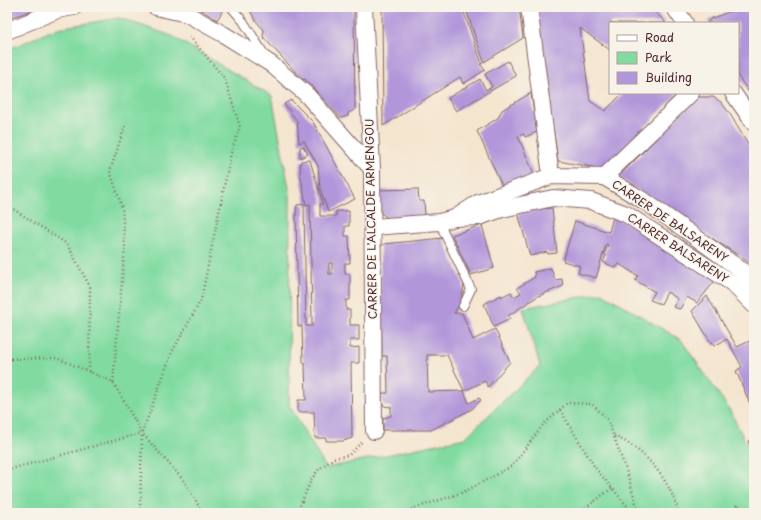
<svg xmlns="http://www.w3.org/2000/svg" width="761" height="520" font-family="'Playpen Sans',sans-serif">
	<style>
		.green { fill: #81dba1; stroke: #667d66 }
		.building { fill: #b196da; fill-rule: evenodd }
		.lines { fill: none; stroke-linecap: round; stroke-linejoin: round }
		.lane-casing { stroke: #866464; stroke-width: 10 }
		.street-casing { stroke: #866464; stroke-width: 18 }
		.path { stroke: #866464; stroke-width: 2.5; stroke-dasharray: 1 3; stroke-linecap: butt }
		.lane { stroke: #fff; stroke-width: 8 }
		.street { stroke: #fff; stroke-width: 16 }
		.labels { text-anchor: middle; stroke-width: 3; stroke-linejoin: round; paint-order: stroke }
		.street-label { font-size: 11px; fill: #4a1f2b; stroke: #f7f3e8 }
	</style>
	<rect width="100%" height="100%" fill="#f7f3e8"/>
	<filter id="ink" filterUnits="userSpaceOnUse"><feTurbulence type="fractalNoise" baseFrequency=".025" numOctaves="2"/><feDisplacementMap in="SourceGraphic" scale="8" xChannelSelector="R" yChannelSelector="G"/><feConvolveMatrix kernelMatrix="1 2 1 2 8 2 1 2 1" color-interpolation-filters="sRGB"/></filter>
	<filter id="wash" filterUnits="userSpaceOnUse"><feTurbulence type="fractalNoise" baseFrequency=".012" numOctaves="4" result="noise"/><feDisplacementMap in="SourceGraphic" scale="16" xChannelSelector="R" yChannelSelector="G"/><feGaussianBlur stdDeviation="0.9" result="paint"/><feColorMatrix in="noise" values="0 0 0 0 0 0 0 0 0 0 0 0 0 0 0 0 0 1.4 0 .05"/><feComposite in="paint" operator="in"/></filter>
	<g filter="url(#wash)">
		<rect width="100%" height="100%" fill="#f4e5cf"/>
		<!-- green -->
		<polygon class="green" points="119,18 172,36 272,96 290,194 289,405 326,468 465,438 540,366 523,308 602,293 681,340 729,409 754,459 754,513 7,513 7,50 58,28"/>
		<g id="blocks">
			<!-- building -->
			<g class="building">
				<polygon points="7,7 43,7 7,19"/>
				<polygon points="196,7 225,7 217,20"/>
				<polygon points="248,7 351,7 354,13 355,110 348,113 348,116 341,118 305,79 303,80 263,37 264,30 256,21"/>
				<polygon points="382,7 462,7 482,64 480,64 485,70 463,84 460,77 383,126"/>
				<polygon points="465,7 519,7 523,38 484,62"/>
				<polygon points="536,7 650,7 666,23 610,23 610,50 580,28 590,101 605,111 623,93 678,93 604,169 558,161"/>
				<polygon points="742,7 754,7 754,100 738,76 738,23 707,23 710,19"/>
				<polygon points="508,61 516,76 456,111 448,98 480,79 486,90 492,87 485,74"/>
				<polygon points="531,93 537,132 525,137 524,134 518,136 534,174 503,188 477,131 498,118 502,110"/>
				<polygon points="698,97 713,97 721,102 730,114 754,155 754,268 744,259 618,177"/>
				<polygon points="291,100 313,122 355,199 328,212 320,188 318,166 304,141 299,143 297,121 284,104"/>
				<polygon points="303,146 308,154 300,158 300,147"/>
				<path d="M 310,160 L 323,204 L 320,204 L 320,216 L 336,216 L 336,211 L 349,211 L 349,226 L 345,226 L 345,236 L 349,236 L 350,263 L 345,263 L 345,274 L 350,274 L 350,300 L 346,300 L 346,310 L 350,310 L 350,325 L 359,325 L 359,340 L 350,340 L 350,348 L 359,347 L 359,363 L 351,363 L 352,438 L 343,441 L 326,441 L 326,438 L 315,438 L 314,412 L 298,412 L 298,400 L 306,400 L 305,363 L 303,363 L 302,326 L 298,326 L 296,213 L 297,205 L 304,204 L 306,326 L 312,326 L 310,204 L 306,205 L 300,172 L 301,161 ZM 329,263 L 332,263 L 332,274 L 329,274 Z"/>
				<polygon points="418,189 419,201 424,201 425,215 388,218 381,213 379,209 379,190"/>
				<polygon points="552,208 557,253 548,254 547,252 530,256 518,213 536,209"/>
				<polygon points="613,217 640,229 718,277 697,303 687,297 680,309 673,307 678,299 667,292 661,304 650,300 655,292 635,280 638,276 619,264 616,268 603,262 606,255 604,254 608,245 606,244 596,278 578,273 580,266 563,261 575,221 609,232"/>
				<polygon points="482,225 494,268 471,275 452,235"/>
				<path d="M 443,238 L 464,285 L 460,304 L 454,313 L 462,313 L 473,340 L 495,329 L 510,362 L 488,387 L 485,381 L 464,391 L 469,403 L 479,398 L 481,400 L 472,409 L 431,430 L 383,430 L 383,418 L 391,416 L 391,407 L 384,406 L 382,403 L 382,393 L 388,393 L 387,356 L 382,356 L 380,247 L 384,244 ZM 427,355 L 447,355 L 464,391 L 428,392 Z"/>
				<polygon points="551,268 555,280 562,279 563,286 538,296 508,316 510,319 494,327 484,304 501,295 501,297 511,292 514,297 521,293 517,288 535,277 534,272"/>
				<polygon points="707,296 737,347 754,339 754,413 736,371 742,367 727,339 714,346 712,342 711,343 692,311"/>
				<polygon points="754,439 754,455 748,441"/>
			</g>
		</g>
	</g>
	<g filter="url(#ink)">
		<use href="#blocks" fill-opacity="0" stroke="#866464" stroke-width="1"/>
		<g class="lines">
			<!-- lane casing -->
			<g class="lane-casing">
				<g id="lane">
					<polyline points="231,7 243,21 266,57"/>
					<polyline points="439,222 471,289 463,306"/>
				</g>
			</g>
			<!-- street casing -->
			<g class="street-casing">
				<g id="street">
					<polyline points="156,7 187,14 223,34 271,64 306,94 372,169"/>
					<polyline points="364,7 372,169 374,431"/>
					<polyline points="529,7 551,176"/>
					<polyline points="674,7 685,23"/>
					<polyline points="7,31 57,10 74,7"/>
					<polyline points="733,93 754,123"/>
					<polyline points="604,177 691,93"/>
					<polyline points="455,218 479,217 502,209 553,198 591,201 626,214 732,283 754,305"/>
					<polyline points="373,227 439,222 455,218 478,203 551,176 604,177 646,202 694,236 741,270 754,284"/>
				</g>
			</g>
			<!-- path -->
			<g class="path">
				<polyline points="7,205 67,244 90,287 89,372"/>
				<polyline points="7,359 57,358 113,382 142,433 184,481 203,513"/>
				<polyline points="113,382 125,247 122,207 110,171 126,123"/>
				<polyline points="560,410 596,469 633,513"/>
				<path d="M 614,436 C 646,449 670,481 679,513"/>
				<polyline points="7,470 142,433"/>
				<polyline points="140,513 142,433 172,352 201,300 231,153 240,127 225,79 190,37"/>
				<polyline points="297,513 311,480 319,469 334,458 349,455 362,442"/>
				<polyline points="400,513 464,492 512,466 543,425 567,403 592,404 608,420 628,476 639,513"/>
				<polyline points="579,513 612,488"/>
				<polyline points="733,513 737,504 744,513"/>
			</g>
			<!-- lane -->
			<use href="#lane" class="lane"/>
			<!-- street -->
			<use href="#street" class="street"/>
		</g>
	</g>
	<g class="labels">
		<!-- street labels -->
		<g class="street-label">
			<text transform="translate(371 219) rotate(-91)" y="4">CARRER DE L'ALCALDE ARMENGOU</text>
			<text transform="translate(670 221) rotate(34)" y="4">CARRER DE BALSARENY</text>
			<text transform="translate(678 248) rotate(33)" y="4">CARRER BALSARENY</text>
		</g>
	</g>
	<!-- margin -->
	<rect width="761" height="520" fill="none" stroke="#f7f3e8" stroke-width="24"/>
	<!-- legend -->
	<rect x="609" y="22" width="130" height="72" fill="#f7f3e8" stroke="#b29e9c"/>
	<rect x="617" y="35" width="20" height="6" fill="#ffffff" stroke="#b29e9c"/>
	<text x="645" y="42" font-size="12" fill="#4a1f2b">Road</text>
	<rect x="617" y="52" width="20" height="12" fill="#81dba1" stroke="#b29e9c"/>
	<text x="645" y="62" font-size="12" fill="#4a1f2b">Park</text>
	<rect x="617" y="72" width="20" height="12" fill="#b196da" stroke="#b29e9c"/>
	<text x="645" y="82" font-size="12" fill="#4a1f2b">Building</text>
</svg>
